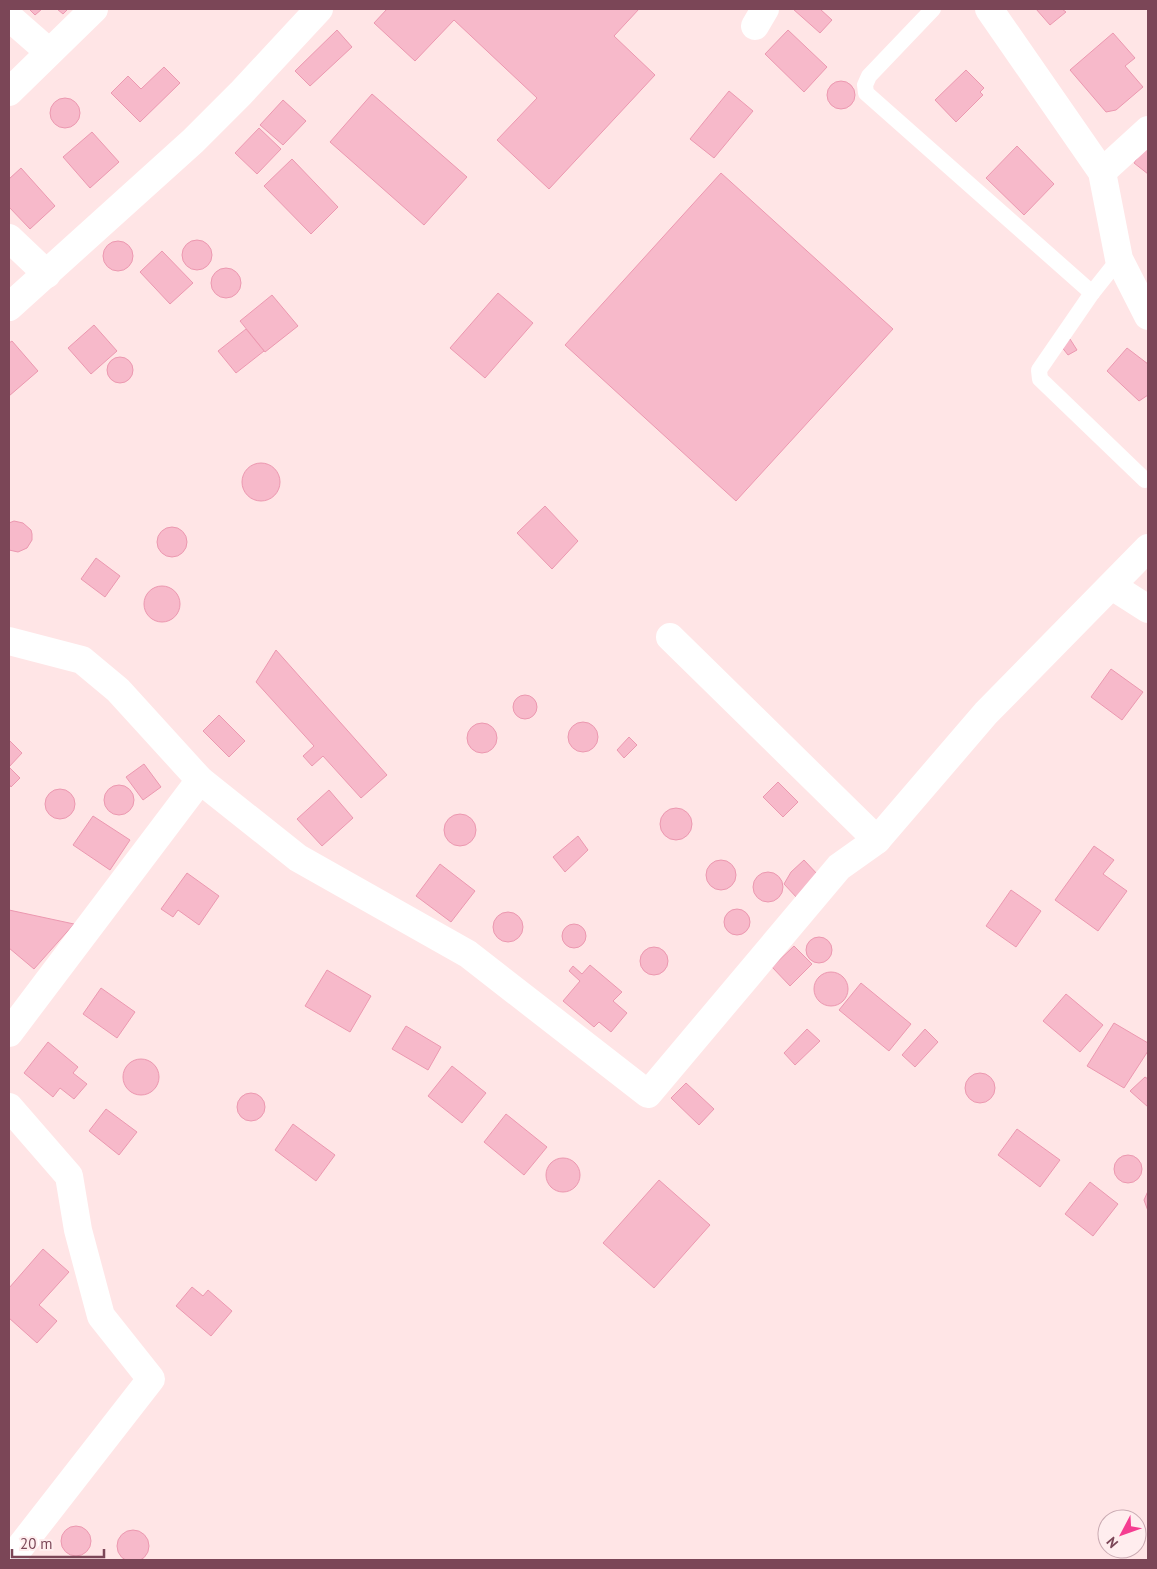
<svg xmlns="http://www.w3.org/2000/svg" width="1157" height="1569" font-family="'PT Sans',sans-serif">
	<style>
		.building { fill: #f7b9ca; stroke: #ec98b0 }
		.lines { fill: none; stroke-linecap: round; stroke-linejoin: round }
		.service { stroke: #fff; stroke-width: 16 }
		.minor { stroke: #fff; stroke-width: 28 }
	</style>
	<rect width="100%" height="100%" fill="#ffe5e6"/>
	<!-- building -->
	<g class="building">
		<polygon points="29,9 42,9 35,15"/>
		<polygon points="57,9 68,9 63,14"/>
		<polygon points="387,9 639,9 614,36 655,75 549,189 497,140 537,98 454,20 415,61 374,23"/>
		<polygon points="793,9 820,9 832,20 820,33"/>
		<polygon points="1036,9 1062,9 1066,12 1050,25"/>
		<polygon points="337,30 352,47 310,86 295,71"/>
		<polygon points="788,30 827,67 804,92 765,54"/>
		<polygon points="1113,33 1135,58 1125,66 1143,87 1116,110 1106,112 1070,70"/>
		<polygon points="164,67 180,83 140,122 111,93 128,76 141,89"/>
		<polygon points="966,70 984,88 980,92 983,95 956,122 935,100"/>
		<circle cx="841" cy="95" r="14"/>
		<polygon points="729,91 753,111 714,158 690,139"/>
		<polygon points="372,94 467,177 424,225 330,142"/>
		<circle cx="65" cy="113" r="15"/>
		<polygon points="283,100 306,121 283,145 260,125"/>
		<polygon points="259,128 281,149 257,174 235,153"/>
		<polygon points="92,132 119,162 90,188 63,157"/>
		<polygon points="1148,141 1148,174 1134,163"/>
		<polygon points="1017,146 1054,184 1024,215 986,178"/>
		<polygon points="292,159 338,207 311,234 264,186"/>
		<polygon points="21,168 55,206 30,229 9,207 9,179"/>
		<polygon points="721,173 893,329 736,501 565,345"/>
		<circle cx="197" cy="255" r="15"/>
		<circle cx="118" cy="256" r="15"/>
		<polygon points="162,251 193,283 170,304 140,272"/>
		<circle cx="226" cy="283" r="15"/>
		<polygon points="498,293 533,323 485,378 450,348"/>
		<polygon points="272,295 298,326 265,352 240,321"/>
		<polygon points="94,325 117,351 91,374 68,348"/>
		<polygon points="246,329 264,351 236,373 218,351"/>
		<polygon points="1070,339 1077,350 1068,355 1061,346"/>
		<polygon points="12,341 38,371 9,396 9,343"/>
		<polygon points="1127,348 1148,364 1148,395 1139,401 1107,371"/>
		<circle cx="120" cy="370" r="13"/>
		<circle cx="261" cy="482" r="19"/>
		<polygon points="545,506 578,541 552,569 517,533"/>
		<polygon points="14,521 23,523 31,530 32,534 32,540 27,548 18,552 9,550 9,523"/>
		<circle cx="172" cy="542" r="15"/>
		<polygon points="96,558 120,576 105,597 81,579"/>
		<circle cx="162" cy="604" r="18"/>
		<polygon points="276,650 387,775 361,798 323,756 312,766 303,756 314,746 256,682"/>
		<polygon points="1111,669 1143,692 1122,720 1091,697"/>
		<circle cx="525" cy="707" r="12"/>
		<polygon points="219,715 245,741 229,757 203,731"/>
		<circle cx="583" cy="737" r="15"/>
		<circle cx="482" cy="738" r="15"/>
		<polygon points="629,737 637,745 624,758 617,750"/>
		<polygon points="9,740 22,753 9,767"/>
		<polygon points="144,764 161,787 143,800 126,777"/>
		<polygon points="9,767 20,778 11,787 9,784"/>
		<polygon points="778,782 798,802 783,817 763,797"/>
		<circle cx="119" cy="800" r="15"/>
		<circle cx="60" cy="804" r="15"/>
		<polygon points="329,790 353,818 322,846 297,819"/>
		<circle cx="676" cy="824" r="16"/>
		<circle cx="460" cy="830" r="16"/>
		<polygon points="93,816 130,840 110,870 73,845"/>
		<polygon points="578,836 588,850 565,872 553,857"/>
		<polygon points="1094,846 1114,860 1103,874 1127,891 1098,931 1055,900"/>
		<polygon points="804,860 819,876 798,899 784,884 791,872"/>
		<circle cx="721" cy="875" r="15"/>
		<polygon points="440,864 475,891 451,922 416,896"/>
		<circle cx="768" cy="887" r="15"/>
		<polygon points="187,873 219,896 199,925 178,910 173,917 161,909"/>
		<polygon points="1011,890 1041,911 1016,947 986,926"/>
		<circle cx="737" cy="922" r="13"/>
		<polygon points="9,910 74,924 34,969 9,948"/>
		<circle cx="508" cy="927" r="15"/>
		<circle cx="574" cy="936" r="12"/>
		<circle cx="819" cy="950" r="13"/>
		<polygon points="794,946 812,964 790,986 772,967"/>
		<circle cx="654" cy="961" r="14"/>
		<polygon points="590,965 622,992 613,1001 627,1013 611,1032 599,1022 594,1027 563,1001 580,981 569,971 573,966 582,974"/>
		<polygon points="327,970 371,996 350,1032 305,1006"/>
		<circle cx="831" cy="989" r="17"/>
		<polygon points="861,983 911,1024 889,1051 839,1010"/>
		<polygon points="101,988 135,1012 117,1038 83,1014"/>
		<polygon points="1066,994 1103,1025 1080,1052 1043,1021"/>
		<polygon points="1114,1023 1148,1043 1148,1051 1124,1088 1087,1066"/>
		<polygon points="406,1026 441,1047 428,1070 392,1049"/>
		<polygon points="807,1029 820,1041 795,1065 784,1053"/>
		<polygon points="925,1029 938,1042 915,1067 902,1055"/>
		<polygon points="48,1042 78,1067 73,1073 87,1084 74,1099 60,1088 53,1097 24,1073"/>
		<circle cx="141" cy="1077" r="18"/>
		<polygon points="452,1066 486,1093 462,1123 428,1096"/>
		<circle cx="980" cy="1088" r="15"/>
		<polygon points="1145,1077 1148,1079 1148,1107 1130,1091"/>
		<polygon points="686,1083 714,1109 699,1125 671,1098"/>
		<circle cx="251" cy="1107" r="14"/>
		<polygon points="106,1109 137,1132 119,1155 89,1131"/>
		<polygon points="506,1114 547,1147 524,1175 484,1142"/>
		<polygon points="293,1124 335,1155 316,1181 275,1150"/>
		<polygon points="1017,1129 1060,1160 1040,1187 998,1155"/>
		<circle cx="1128" cy="1169" r="14"/>
		<circle cx="563" cy="1175" r="17"/>
		<polygon points="659,1180 710,1225 654,1288 603,1243"/>
		<polygon points="1090,1182 1118,1204 1093,1236 1065,1214"/>
		<polygon points="1148,1191 1148,1211 1144,1200"/>
		<polygon points="43,1249 69,1272 39,1305 57,1321 37,1343 9,1318 9,1288"/>
		<polygon points="192,1287 203,1296 208,1290 232,1311 211,1336 176,1306"/>
		<circle cx="76" cy="1541" r="15"/>
		<circle cx="133" cy="1546" r="16"/>
	</g>
	<g class="lines">
		<!-- service -->
		<g class="service">
			<polyline points="933,9 869,76 865,85 866,93 1092,293 1119,259"/>
			<polyline points="1092,293 1039,370 1040,379 1145,480"/>
		</g>
		<!-- minor -->
		<g class="minor">
			<polyline points="989,9 1102,172 1119,259 1148,316"/>
			<polyline points="9,17 49,52"/>
			<polyline points="755,26 765,9"/>
			<polyline points="9,92 94,9"/>
			<polyline points="1102,172 1148,130"/>
			<polyline points="9,238 47,274"/>
			<polyline points="9,307 193,141 241,93 319,9"/>
			<polyline points="1112,586 1148,609"/>
			<polyline points="670,637 877,840"/>
			<polyline points="9,641 82,660 118,690 200,780 298,858 468,954 648,1094 839,867 877,840 986,713 1148,548"/>
			<polyline points="9,1033 200,780"/>
			<polyline points="9,1107 69,1176 78,1230 101,1316 151,1379 10,1560"/>
		</g>
	</g>
	<!-- border -->
	<rect width="1157" height="1569" fill="none" stroke="#7b4657" stroke-width="20"/>
	<!-- north arrow -->
	<g transform="translate(1122 1534) rotate(229)"><circle r="24" fill="#ffedee" stroke="#caaab2"/>
	<path d="M0-4L9 19L0 12L-9 19Z" fill="#f53d91"/>
	<text y="-8" font-size="14" font-weight="bold" text-anchor="middle" fill="#7b4657">N</text>
	</g>
	<!-- scale -->
	<path d="M12 1549v8h92v-8" fill="none" stroke="#7b4657" stroke-width="2.5"/>
	<text x="20" y="1549" font-size="15" fill="#7b4657" stroke="#ffedee" stroke-width="4" paint-order="stroke">20 m</text>
</svg>
